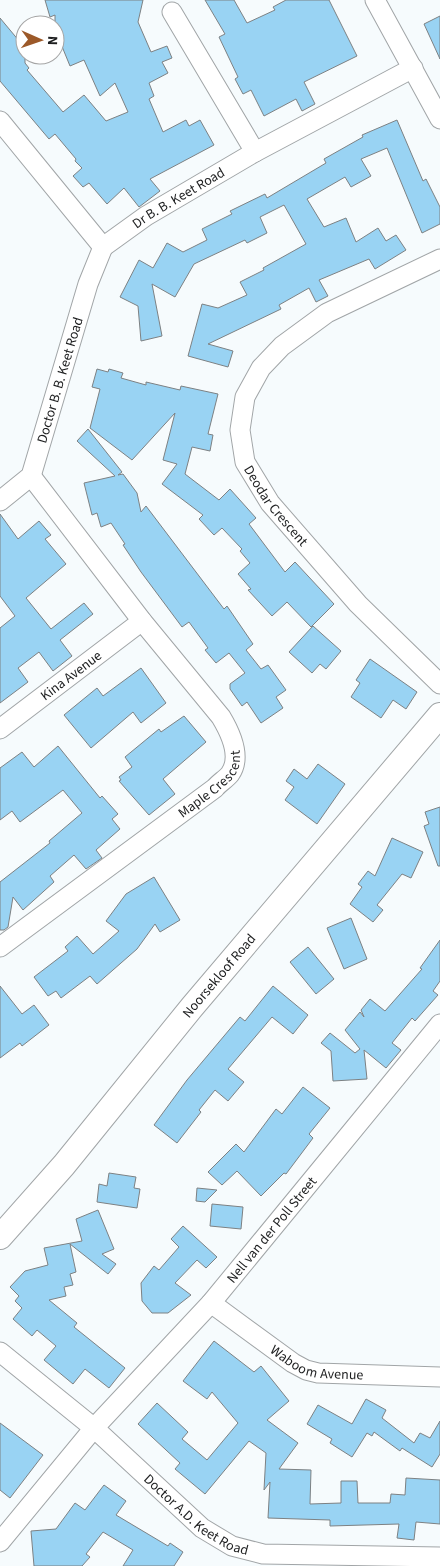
<svg xmlns="http://www.w3.org/2000/svg" width="440" height="1566" font-family="'Source Sans 3',sans-serif">
	<style>
		.building { fill: #99d3f3; stroke: #7d8183 }
		.lines { fill: none; stroke-linecap: round; stroke-linejoin: round }
		.minor-casing { stroke: #a1a5a7; stroke-width: 21 }
		.tertiary-casing { stroke: #a1a5a7; stroke-width: 26 }
		.minor { stroke: #fff; stroke-width: 19 }
		.tertiary { stroke: #fff; stroke-width: 24 }
		.labels { text-anchor: middle; stroke-width: 4; stroke-linejoin: round; paint-order: stroke }
		.street-label { font-size: 14px; fill: #1d1e1f; stroke: #fff }
	</style>
	<rect width="100%" height="100%" fill="#f6fbfd"/>
	<!-- building -->
	<g class="building">
		<polygon points="45,0 143,0 138,22 151,52 167,46 172,58 162,62 168,73 149,83 154,96 149,99 163,132 186,120 189,126 200,120 214,145 150,179 160,191 139,207 124,188 107,204 89,183 83,187 73,176 82,168 75,161 76,159 55,134 49,139 0,81 0,18 25,48 25,63 29,68 27,70 63,112 84,95 106,121 128,112 115,83 100,96 84,60 70,66 61,44 57,45 55,37 55,15 50,17"/>
		<polygon points="205,0 234,0 247,23 275,10 273,7 286,0 329,0 357,56 304,82 315,104 302,111 296,99 264,116 251,90 243,94 235,79 238,77 219,37 225,34"/>
		<polygon points="440,16 440,59 424,24"/>
		<polygon points="397,120 423,181 426,179 440,207 440,224 422,233 387,148 361,159 371,176 351,187 345,177 307,199 324,227 346,218 356,242 378,228 386,241 396,235 406,250 375,269 369,259 319,280 328,296 316,302 309,288 279,305 281,309 208,344 233,351 228,367 188,356 202,304 218,308 247,295 240,282 264,270 263,268 306,244 284,205 260,217 267,233 247,243 245,240 194,264 175,297 152,284 162,336 141,341 138,306 120,297 139,260 153,268 167,243 183,252 207,240 202,229 232,214 230,211 265,194 267,198 326,163 324,159 363,137 362,135"/>
		<polygon points="97,369 108,372 109,369 123,373 121,378 146,385 146,382 180,390 181,386 218,394 208,434 213,435 210,451 192,447 185,474 219,500 230,489 256,518 249,524 285,572 295,562 334,604 311,627 287,602 272,616 248,590 251,589 238,574 250,563 240,551 242,549 222,528 214,535 199,519 203,515 162,484 177,464 163,460 175,413 132,460 90,428 100,389 92,387"/>
		<polygon points="88,429 122,472 118,475 123,474 137,493 141,512 146,506 224,609 227,606 253,644 246,650 261,669 268,665 286,690 276,697 283,708 261,723 247,702 242,706 230,689 230,684 245,673 229,653 216,663 205,650 208,648 189,622 182,627 141,572 123,545 125,544 111,523 101,527 97,513 92,515 84,483 115,476 77,441"/>
		<polygon points="0,514 18,539 39,521 51,535 45,539 66,564 26,598 51,629 84,603 93,614 60,640 72,656 53,671 39,652 18,668 28,682 0,703 0,628 15,616 0,596"/>
		<polygon points="313,626 341,651 326,669 320,664 312,673 289,652"/>
		<polygon points="370,659 417,692 406,709 393,700 381,718 351,697 360,683 356,680"/>
		<polygon points="141,668 166,703 141,723 133,712 91,748 64,715 97,688 103,696"/>
		<polygon points="184,716 206,742 163,779 175,794 149,815 119,781 121,780 119,777 132,767 125,757 159,729 161,732"/>
		<polygon points="58,746 100,798 102,796 118,814 112,819 120,829 96,850 102,858 86,869 74,855 50,876 54,882 23,910 13,897 8,927 4,930 0,930 0,882 50,843 49,841 82,813 63,790 20,822 12,811 0,820 0,768 22,752 34,767"/>
		<polygon points="318,764 345,784 317,824 285,800 294,787 286,781 294,769 307,779"/>
		<polygon points="440,807 440,866 438,866 424,826 429,824 425,812"/>
		<polygon points="392,838 423,852 411,878 402,874 377,905 383,910 373,922 350,904 362,887 358,884 368,871 375,876"/>
		<polygon points="154,877 180,920 160,932 155,924 137,949 97,984 90,976 61,998 56,991 48,996 34,977 68,951 65,947 77,936 93,954 119,931 106,921 126,894"/>
		<polygon points="351,918 367,959 344,969 327,928"/>
		<polygon points="440,940 440,981 433,991 438,995 415,1021 412,1018 392,1043 401,1050 386,1068 364,1050 367,1079 333,1081 331,1051 321,1043 330,1033 355,1053 360,1049 345,1030 360,1012 364,1017 361,1010 370,999 385,1011 422,969 420,968"/>
		<polygon points="308,947 334,979 316,994 290,962"/>
		<polygon points="0,986 22,1014 34,1005 49,1025 22,1046 20,1043 0,1058"/>
		<polygon points="273,986 308,1015 293,1034 272,1017 228,1069 244,1082 228,1101 215,1090 199,1110 201,1112 177,1143 154,1125 187,1080 240,1017 245,1021"/>
		<polygon points="303,1087 330,1108 309,1134 313,1138 286,1174 284,1173 261,1196 237,1171 222,1185 208,1172 236,1144 244,1152 276,1109 282,1114"/>
		<polygon points="109,1173 136,1177 134,1188 140,1189 137,1208 97,1202 99,1184 107,1186"/>
		<polygon points="197,1188 217,1190 205,1202 196,1201"/>
		<polygon points="212,1204 243,1207 241,1229 210,1226"/>
		<polygon points="98,1210 114,1249 102,1254 116,1264 108,1274 70,1244 76,1272 70,1274 73,1285 64,1287 66,1296 49,1300 77,1323 74,1327 125,1368 109,1388 85,1369 73,1384 44,1360 56,1346 37,1330 32,1336 13,1319 22,1308 15,1301 19,1296 10,1287 25,1271 48,1265 44,1248 82,1241 76,1219"/>
		<polygon points="183,1226 217,1257 206,1268 197,1260 175,1283 191,1295 168,1313 152,1313 142,1301 141,1283 154,1266 159,1270 179,1247 171,1239"/>
		<polygon points="214,1341 254,1372 261,1366 289,1401 267,1420 298,1443 279,1469 311,1470 310,1504 341,1503 341,1481 357,1481 358,1503 390,1503 391,1494 405,1495 406,1478 440,1480 440,1524 416,1522 414,1540 397,1538 399,1524 330,1526 330,1520 268,1518 270,1482 264,1490 266,1453 249,1441 205,1494 175,1469 180,1463 138,1424 157,1403 188,1432 182,1439 207,1460 238,1423 212,1392 207,1399 183,1381"/>
		<polygon points="366,1399 386,1410 382,1418 414,1443 420,1433 430,1438 440,1421 440,1454 432,1467 402,1448 400,1451 374,1432 372,1436 367,1433 352,1457 330,1443 332,1439 307,1424 318,1405 352,1424"/>
		<polygon points="0,1423 43,1455 10,1498 0,1490"/>
		<polygon points="104,1485 126,1501 116,1515 168,1546 170,1543 183,1552 174,1566 123,1566 133,1550 103,1532 86,1554 90,1557 82,1566 34,1566 31,1531 56,1529 75,1503 85,1510"/>
	</g>
	<g class="lines">
		<!-- minor casing -->
		<g class="minor-casing">
			<g id="minor">
				<polyline points="375,0 440,119"/>
				<polyline points="172,12 255,152"/>
				<polyline points="0,121 103,247"/>
				<path id="s1" d="M 103,247 L 146,216 L 255,152 L 413,68"/>
				<path id="s2" d="M 440,259 L 327,313 L 282,346 L 261,368 L 245,397 L 240,430 L 245,462 L 270,503 L 358,604 L 440,684"/>
				<path id="s3" d="M 0,501 L 31,476 L 88,284 L 103,247"/>
				<path id="s4" d="M 0,729 L 142,621"/>
				<path id="s5" d="M 0,947 L 215,788 C 219,783 226,779 230,774 C 242,757 230,732 221,717 L 142,621 L 31,476"/>
				<path id="s6" d="M 211,1303 L 293,1363 L 306,1370 L 318,1373 L 440,1377"/>
				<path id="s7" d="M 0,1352 L 94,1428 L 202,1528 L 232,1546 L 263,1554 L 440,1557"/>
				<path id="s8" d="M 0,1542 L 94,1428 L 211,1303 L 440,1024"/>
			</g>
		</g>
		<!-- tertiary casing -->
		<g class="tertiary-casing">
			<g id="tertiary">
				<path id="s9" d="M 0,1237 L 64,1165 L 192,1007 L 440,715"/>
			</g>
		</g>
		<!-- minor -->
		<use href="#minor" class="minor"/>
		<!-- tertiary -->
		<use href="#tertiary" class="tertiary"/>
	</g>
	<g class="labels">
		<!-- street labels -->
		<g class="street-label">
			<text dy="5" stroke="none"><textPath href="#s1" startOffset="90">Dr B. B. Keet Road</textPath></text>
			<text dy="5" stroke="none"><textPath href="#s3" startOffset="140">Doctor B. B. Keet Road</textPath></text>
			<text dy="5" stroke="none"><textPath href="#s2" startOffset="364">Deodar Crescent</textPath></text>
			<text dy="5" stroke="none"><textPath href="#s4" startOffset="89">Kina Avenue</textPath></text>
			<text dy="5" stroke="none"><textPath href="#s5" startOffset="268">Maple Crescent</textPath></text>
			<text dy="5" stroke="none"><textPath href="#s9" startOffset="341">Noorsekloof Road</textPath></text>
			<text dy="5" stroke="none"><textPath href="#s8" startOffset="414">Nell van der Poll Street</textPath></text>
			<text dy="5" stroke="none"><textPath href="#s6" startOffset="125">Waboom Avenue</textPath></text>
			<text dy="5" stroke="none"><textPath href="#s7" startOffset="256">Doctor A.D. Keet Road</textPath></text>
		</g>
	</g>
	<!-- north arrow -->
	<g transform="translate(40 40) rotate(92)"><circle r="24" fill="#ffffff" stroke="#a5a5a5"/>
	<path d="M0-4L9 19L0 12L-9 19Z" fill="#9c5929"/>
	<text y="-8" font-size="14" font-weight="bold" text-anchor="middle" fill="#1d1e1f">N</text>
	</g>
</svg>
